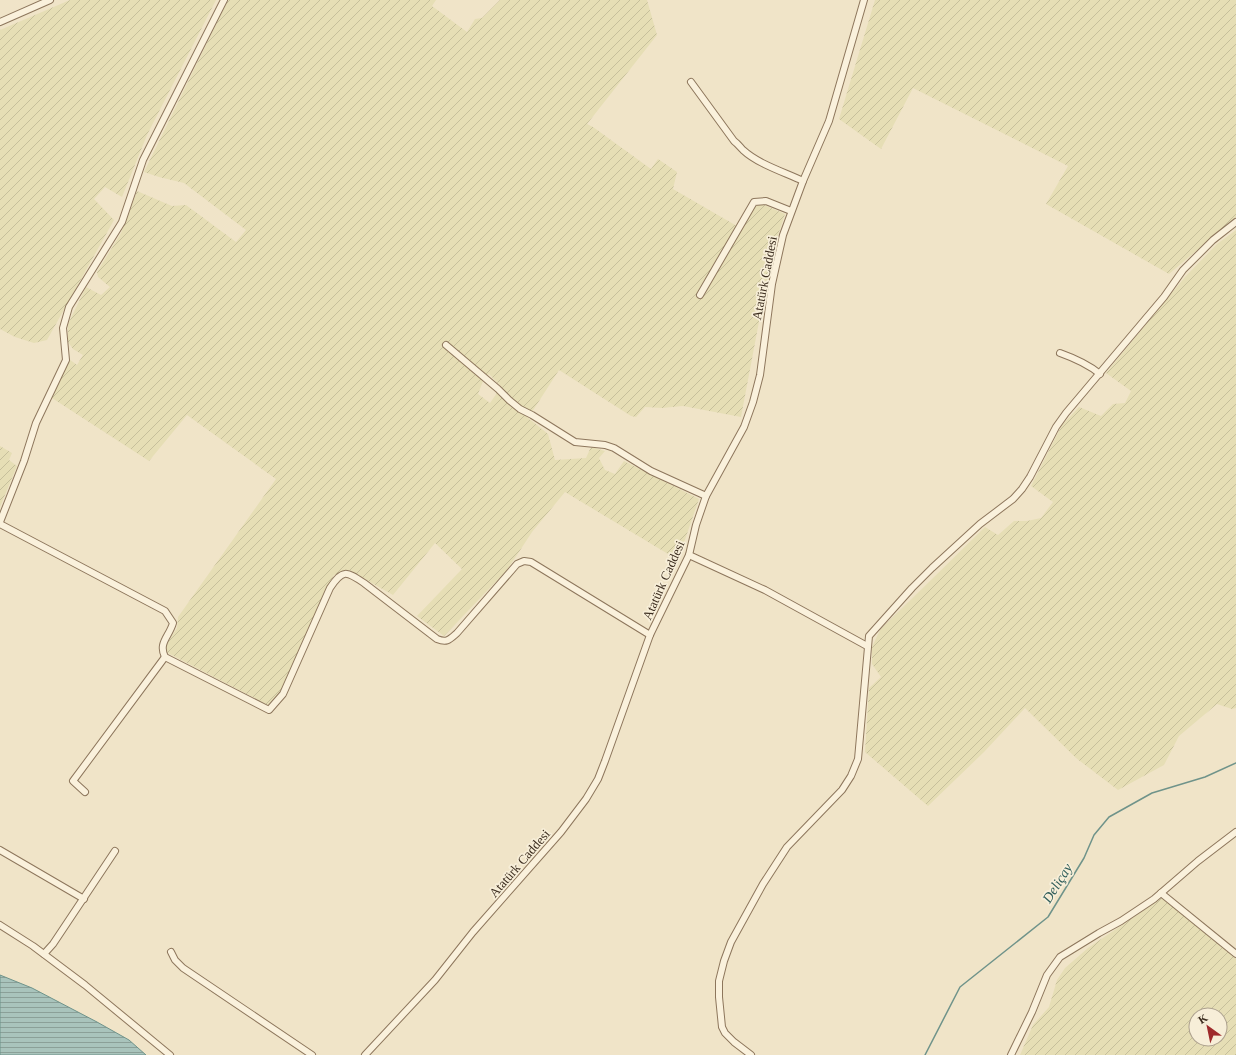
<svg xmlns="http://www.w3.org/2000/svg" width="1236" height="1055" font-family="Georgia,serif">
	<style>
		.farmland { fill: url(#farmland-furrows); fill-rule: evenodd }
		.water { fill: url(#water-rules); stroke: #6f938a }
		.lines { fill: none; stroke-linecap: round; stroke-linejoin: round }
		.stream { stroke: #6f938a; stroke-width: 1.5 }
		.minor-casing { stroke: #8d765c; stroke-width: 8 }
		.minor { stroke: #faf1dc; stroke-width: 6 }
		.labels { text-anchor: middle; stroke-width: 3.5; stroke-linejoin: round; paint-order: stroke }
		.street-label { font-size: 13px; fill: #3d2e20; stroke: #f7eed8 }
		.water-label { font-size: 14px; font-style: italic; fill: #2f5d5a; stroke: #f7eed8 }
	</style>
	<defs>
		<pattern id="farmland-furrows" width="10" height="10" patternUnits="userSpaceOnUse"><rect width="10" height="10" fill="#e6deb5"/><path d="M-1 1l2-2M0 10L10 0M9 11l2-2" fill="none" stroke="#c6bf9b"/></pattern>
		<pattern id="water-rules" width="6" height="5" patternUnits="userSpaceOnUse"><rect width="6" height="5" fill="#a9c4bc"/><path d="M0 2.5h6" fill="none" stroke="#8ba098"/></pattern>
	</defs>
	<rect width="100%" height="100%" fill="#f0e4c8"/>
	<!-- farmland -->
	<g class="farmland">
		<polygon points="70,0 216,0 147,135 122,197 105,187 94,199 114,220 47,340 34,343 15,337 0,329 0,30"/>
		<polygon points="228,0 436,0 432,6 467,32 475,19 482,18 500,0 647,0 657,35 587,124 593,127 651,169 658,159 677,172 673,189 742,229 753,207 762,204 785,214 772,253 741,417 683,406 662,408 645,407 636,417 631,416 559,370 532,412 518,404 489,374 483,381 478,394 490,403 497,393 548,434 555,460 586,458 591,447 605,451 599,458 605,470 615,474 624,461 699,499 678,560 565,492 532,532 517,555 506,571 444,636 417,616 462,569 435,543 393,595 349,570 334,575 320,602 280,693 268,705 166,652 166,645 177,628 178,617 276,479 187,415 149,461 52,398 69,359 77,365 83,355 73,349 68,342 68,324 86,287 101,295 110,287 98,277 97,272 121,233 137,191 172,206 186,205 236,242 246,230 184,183 159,177 144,172"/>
		<polygon points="875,0 1236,0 1236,217 1169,274 1046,204 1068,166 913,88 881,149 839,119"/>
		<polygon points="1236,230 1236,708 1232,709 1217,704 1179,736 1164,765 1118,790 1076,758 1025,708 984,752 928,806 865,752 869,688 881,677 872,664 872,647 880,630 985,527 998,535 1014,521 1027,521 1041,518 1053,502 1031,486 1062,425 1079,407 1101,416 1113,404 1125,403 1131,391 1106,373 1185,277 1217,244"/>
		<polygon points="0,446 12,453 9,460 17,466 0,507"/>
		<path d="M 1162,898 L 1236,959 L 1236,1055 L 1020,1055 L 1033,1025 L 1049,1007 L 1057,980 L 1065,968 L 1088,948 ZM 1196,1015 L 1220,1015 L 1220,1039 L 1196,1039 Z"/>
	</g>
	<!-- water -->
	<polygon class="water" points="0,975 32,988 97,1022 129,1040 146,1055 0,1055"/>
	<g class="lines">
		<!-- stream -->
		<polyline class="stream" points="925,1055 960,987 1048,917 1084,858 1094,835 1109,817 1152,793 1205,777 1236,763"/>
		<!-- minor casing -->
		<g class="minor-casing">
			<g id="minor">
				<polyline points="0,22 50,0"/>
				<path d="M 691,82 L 734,141 C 738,144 740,147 743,150 C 758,164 784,172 803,181"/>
				<polyline points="700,295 754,202 766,201 791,211"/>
				<polyline points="446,345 498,389 509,400 520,409 532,415 575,442 605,445 614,448 651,471 706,496"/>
				<path d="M 1060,353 C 1074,358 1088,364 1100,374"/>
				<polyline points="0,522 24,461 36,423 66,360 63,328 69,307 122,222 143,160 224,0"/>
				<path d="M 0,524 L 165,611 L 173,623 C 169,637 158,643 165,657 L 269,710 L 283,694 L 330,588 C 343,569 346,571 364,583 L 437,639 C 447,643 449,640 457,633 L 517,564 L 524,561 L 531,562 L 650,635"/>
				<polyline points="689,555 765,590 867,646"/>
				<polyline points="85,792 73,781 165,657"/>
				<polyline points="0,850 84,899"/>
				<polyline points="1161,893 1236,954"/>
				<polyline points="0,925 33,946 85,985 170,1055"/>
				<polyline points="171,952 175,960 183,968 312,1055"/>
				<polyline points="44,954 53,944 115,851"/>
				<polyline points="365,1055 435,980 473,932 561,832 586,799 598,779 605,761 650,635 689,555 696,525 706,496 744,427 753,402 760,375 772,284 783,235 803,181 829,121 864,0"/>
				<polyline points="751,1055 734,1042 725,1033 722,1027 719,997 719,981 724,961 731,942 763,884 787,847 842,790 851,776 858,759 869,636 912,588 932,568 980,524 1013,499 1022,489 1030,477 1056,427 1066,413 1164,297 1183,270 1213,240 1236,222"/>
				<polyline points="1011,1055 1032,1012 1047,975 1060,957 1099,933 1121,921 1154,899 1198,861 1236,832"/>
			</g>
		</g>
		<!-- minor -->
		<use href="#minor" class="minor"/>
	</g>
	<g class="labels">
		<!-- street labels -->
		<g class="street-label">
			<text transform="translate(764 278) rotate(-79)" y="5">Atatürk Caddesi</text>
			<text transform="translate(663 580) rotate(-66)" y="5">Atatürk Caddesi</text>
			<text transform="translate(519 863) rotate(-49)" y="5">Atatürk Caddesi</text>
		</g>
		<!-- water labels -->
		<g class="water-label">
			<text transform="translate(1057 883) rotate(-58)" y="5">Deliçay</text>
		</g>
	</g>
	<!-- north arrow -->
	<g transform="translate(1208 1027) rotate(327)"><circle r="19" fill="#f7eed8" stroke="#ada18e"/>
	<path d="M0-3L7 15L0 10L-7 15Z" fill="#9e2a2b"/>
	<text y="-6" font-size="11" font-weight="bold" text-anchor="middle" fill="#3d2e20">K</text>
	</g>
</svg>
